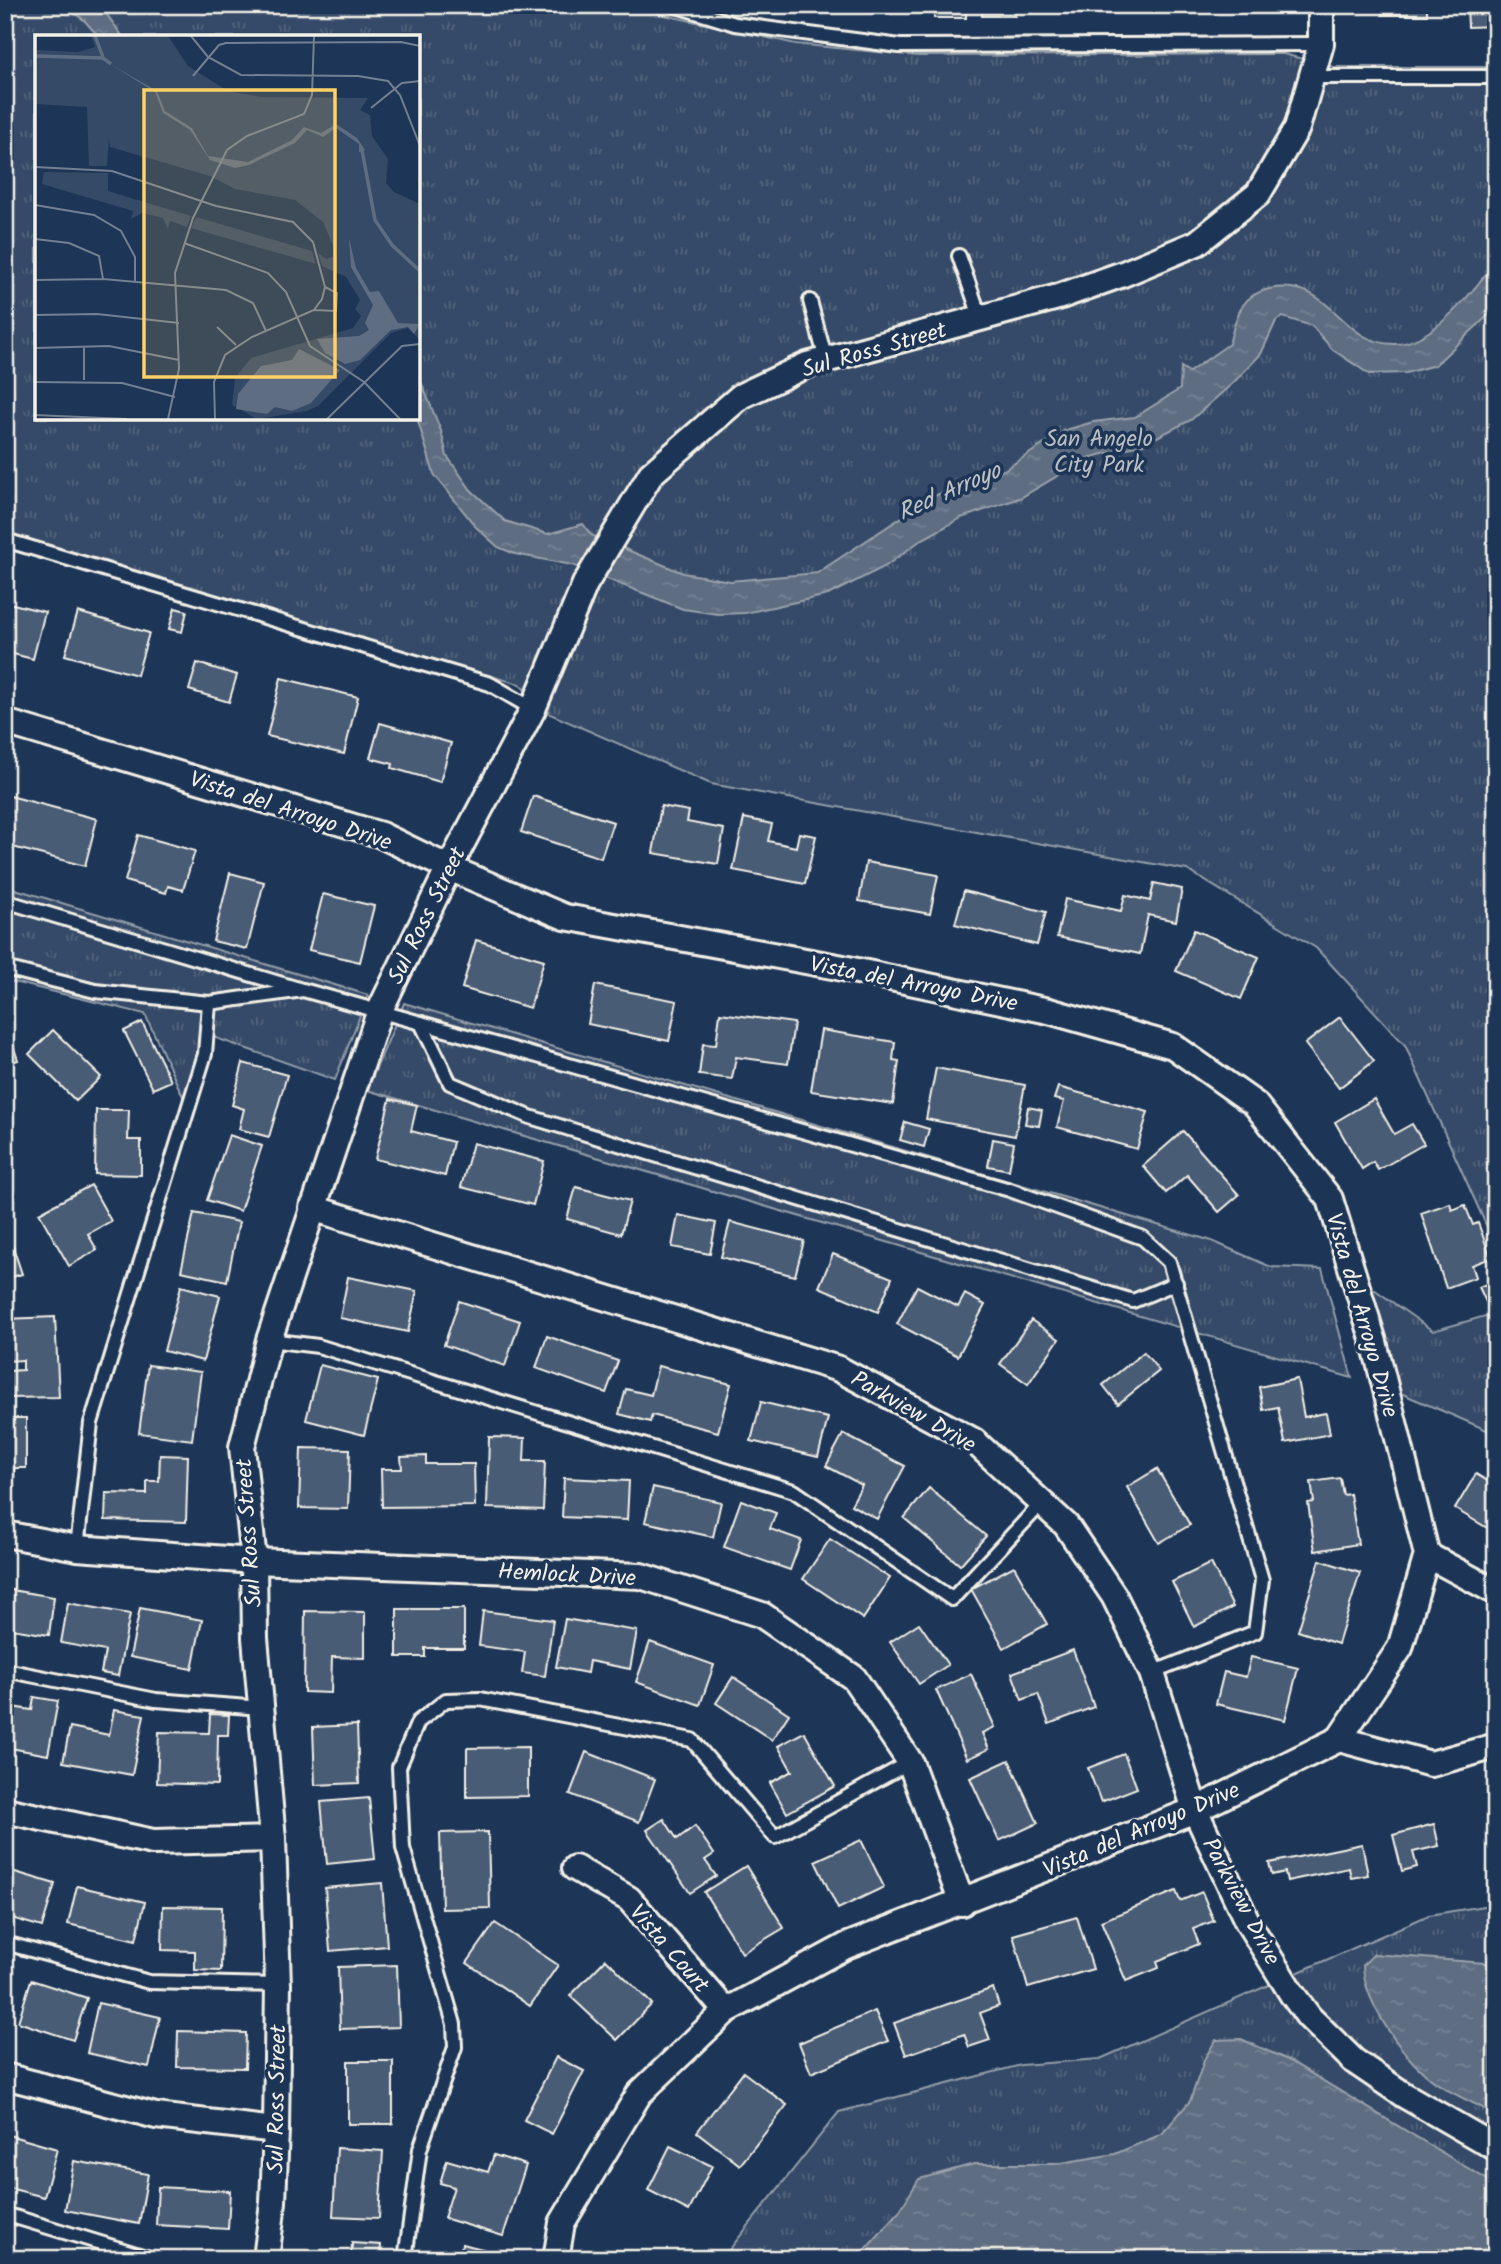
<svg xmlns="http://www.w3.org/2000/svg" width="1501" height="2264" font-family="Kalam,sans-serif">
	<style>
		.grass { fill: url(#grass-tufts); stroke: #949ea8; stroke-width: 2; fill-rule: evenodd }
		.water { fill: url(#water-ripples); stroke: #9aa2ab; stroke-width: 2 }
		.building { fill: #485b74; stroke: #f4f1e8; stroke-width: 2 }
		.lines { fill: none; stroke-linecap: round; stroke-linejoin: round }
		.lane-casing { stroke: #f4f1e8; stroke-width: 18 }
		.street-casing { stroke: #f4f1e8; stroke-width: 30 }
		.lane { stroke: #1d3557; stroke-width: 12 }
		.street { stroke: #1d3557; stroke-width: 24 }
		.labels { text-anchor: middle; stroke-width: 7; stroke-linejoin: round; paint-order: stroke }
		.street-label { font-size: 23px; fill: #f4f1e8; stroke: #1d3557 }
		.park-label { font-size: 23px; fill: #bbbfc1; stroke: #1d3557 }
		.water-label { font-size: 24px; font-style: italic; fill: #c0c3c4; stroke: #1d3557 }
		.inset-river { fill: none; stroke: #5e6d82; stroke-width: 3.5 }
		.inset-road { fill: none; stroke: #738091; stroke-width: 2 }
		.view { fill: #ffd166; fill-opacity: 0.15; stroke: #ffd166; stroke-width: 3.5 }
		.inset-edge { fill: none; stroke: #f4f1e8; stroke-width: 3.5 }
	</style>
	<defs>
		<pattern id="grass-tufts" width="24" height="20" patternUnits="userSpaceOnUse" patternTransform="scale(1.75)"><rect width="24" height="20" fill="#354a67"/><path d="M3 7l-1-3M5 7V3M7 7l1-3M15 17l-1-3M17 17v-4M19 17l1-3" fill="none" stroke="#53657d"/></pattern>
		<pattern id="water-ripples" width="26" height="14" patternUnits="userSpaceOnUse" patternTransform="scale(1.75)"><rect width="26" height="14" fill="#5e6d82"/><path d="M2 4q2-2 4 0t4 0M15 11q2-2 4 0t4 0" fill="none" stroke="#768294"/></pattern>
	</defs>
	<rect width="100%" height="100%" fill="#1d3557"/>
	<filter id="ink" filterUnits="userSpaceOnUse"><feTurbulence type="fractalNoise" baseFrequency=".0143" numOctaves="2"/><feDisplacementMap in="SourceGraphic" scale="14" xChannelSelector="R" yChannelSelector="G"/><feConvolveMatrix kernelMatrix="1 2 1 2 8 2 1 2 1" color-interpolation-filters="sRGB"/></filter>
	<g filter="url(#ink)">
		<!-- grass -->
		<g class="grass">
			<path d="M 5,5 L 641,5 L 660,14 L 796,44 L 918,56 L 1283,54 L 1334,67 L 1496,67 L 1496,1247 L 1405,1045 L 1316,948 L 1187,870 L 711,784 L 550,714 L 519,684 L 5,536 ZM 37,37 L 418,37 L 418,418 L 37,418 Z"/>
			<polygon points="5,886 368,995 335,1080 202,1033 185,1101 145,1014 5,980"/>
			<polygon points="404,1003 1212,1241 1271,1267 1322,1269 1352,1378 367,1090"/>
			<polygon points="1371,1287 1433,1331 1496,1313 1496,1434 1398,1392"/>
			<polygon points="1496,1904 1496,2259 722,2259 839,2112 1021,2065 1100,2059 1429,1915"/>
		</g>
		<!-- water -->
		<g class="water">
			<polygon points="62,5 100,5 123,37 99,37 84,20"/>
			<path d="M 1496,274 L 1496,308 L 1435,365 L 1406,373 L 1369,374 L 1333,350 L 1312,326 L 1283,317 L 1276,321 L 1261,354 L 1233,383 L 1191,420 L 1143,444 L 1088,458 L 1020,498 L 961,518 L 921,540 L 886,566 L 828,595 L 745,613 L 718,614 L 683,609 L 572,565 L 515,554 L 498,547 L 476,527 L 434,474 L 417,418 L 418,374 L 441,431 L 447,456 L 471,490 L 505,521 L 548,534 L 583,524 L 591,535 L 683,573 L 730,581 L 817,573 L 934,496 L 1004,470 L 1066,430 L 1093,422 L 1135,417 L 1180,389 L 1181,367 L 1189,372 L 1229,344 C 1236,319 1239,295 1269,289 C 1334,277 1337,343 1394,344 C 1428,345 1467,299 1485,275 Z"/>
			<path d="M 1374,1954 L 1496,1964 L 1496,2115 C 1473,2102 1443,2091 1424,2073 C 1399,2051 1363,1999 1363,1965 Z"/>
			<polygon points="1241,2039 1290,2061 1496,2185 1496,2259 857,2259 899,2212 919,2179 974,2164 1055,2164 1115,2154 1162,2134 1190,2101 1205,2058 1216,2040"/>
		</g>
		<!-- building -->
		<g class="building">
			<polygon points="829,5 881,5 881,7 829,8"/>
			<polygon points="916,5 966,5 966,18 934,18 934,8 916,8"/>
			<rect x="982" y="5" width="33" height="11"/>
			<rect x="1382" y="5" width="45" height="10"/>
			<polygon points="1467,5 1496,5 1496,26 1468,27"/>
			<polygon points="5,602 45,612 33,659 5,652"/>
			<polygon points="175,608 187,611 182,632 169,629"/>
			<polygon points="78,612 149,633 137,675 65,655"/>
			<polygon points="197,663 237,675 229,702 189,690"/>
			<polygon points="281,678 358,697 344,754 267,736"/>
			<polygon points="380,723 451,743 440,782 392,768 393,764 370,758"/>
			<polygon points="10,796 97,819 85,866 5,845 5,814"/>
			<polygon points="533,796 613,822 601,858 521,832"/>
			<polygon points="661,806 689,811 687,822 724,829 718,864 653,853"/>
			<polygon points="744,818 772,824 768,841 796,847 799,833 816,836 805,884 733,870"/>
			<polygon points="138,835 195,851 183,890 168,886 166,893 125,881"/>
			<polygon points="866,862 938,875 930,914 859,901"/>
			<polygon points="230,873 264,882 247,949 213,941"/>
			<polygon points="1154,883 1182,889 1176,921 1148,915 1140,954 1057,937 1065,899 1121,911 1125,895 1150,901"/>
			<polygon points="964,891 1046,912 1037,945 955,924"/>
			<polygon points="323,894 374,906 360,962 309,950"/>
			<polygon points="1194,930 1259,957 1241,999 1176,971"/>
			<polygon points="476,940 544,960 530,1008 462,988"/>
			<polygon points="595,985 677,1001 669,1041 588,1024"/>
			<polygon points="720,1013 794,1023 788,1064 736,1057 732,1079 699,1075 703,1044 716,1045"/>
			<polygon points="1340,1017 1374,1061 1339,1088 1305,1044"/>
			<polygon points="5,1022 18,1060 5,1064"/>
			<polygon points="142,1022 171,1081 153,1089 124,1031"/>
			<polygon points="53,1030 101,1077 76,1101 29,1054"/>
			<polygon points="821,1030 895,1042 893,1060 899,1061 893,1104 811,1091"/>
			<polygon points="243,1063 287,1075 269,1137 239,1129 244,1109 232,1105"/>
			<polygon points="936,1068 1025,1085 1015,1136 926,1119"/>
			<polygon points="1058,1087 1148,1112 1137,1149 1057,1127 1064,1101 1054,1099"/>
			<polygon points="390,1099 417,1105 411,1131 453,1142 445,1176 375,1159"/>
			<polygon points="1374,1099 1394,1134 1412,1124 1424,1144 1378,1170 1373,1162 1362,1169 1335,1122"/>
			<polygon points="1028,1107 1042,1110 1039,1126 1025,1124"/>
			<polygon points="96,1110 129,1110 128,1140 141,1140 141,1175 95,1174"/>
			<polygon points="905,1122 929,1129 924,1147 900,1140"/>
			<polygon points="1183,1131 1239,1195 1219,1212 1187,1175 1166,1193 1143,1166"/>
			<polygon points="229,1135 262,1146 240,1211 207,1200"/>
			<polygon points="993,1139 1014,1143 1009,1170 988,1166"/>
			<polygon points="473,1143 544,1161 533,1205 461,1187"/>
			<polygon points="91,1185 111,1221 88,1234 97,1250 69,1266 39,1213"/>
			<polygon points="576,1187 630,1201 621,1234 567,1219"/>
			<polygon points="1450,1203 1452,1210 1465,1205 1473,1225 1478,1223 1491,1258 1472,1265 1476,1277 1446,1288 1421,1213"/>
			<polygon points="194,1213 239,1222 227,1281 181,1271"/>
			<polygon points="678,1215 716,1223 710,1254 672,1247"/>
			<polygon points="730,1222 804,1241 795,1276 721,1257"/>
			<polygon points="5,1223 22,1274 5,1279"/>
			<polygon points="833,1254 892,1278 878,1312 819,1287"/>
			<polygon points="348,1277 417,1291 408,1332 340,1318"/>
			<polygon points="1496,1280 1496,1298 1486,1302 1479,1287"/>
			<polygon points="181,1286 220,1296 203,1361 164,1351"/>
			<polygon points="917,1286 958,1307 965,1294 985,1305 958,1356 897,1324"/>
			<polygon points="459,1301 520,1321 505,1366 444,1345"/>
			<polygon points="55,1317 59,1397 10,1398 9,1371 23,1370 23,1360 5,1361 5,1319"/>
			<polygon points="1031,1320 1059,1339 1028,1384 1000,1364"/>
			<polygon points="547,1336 618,1361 606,1393 536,1368"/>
			<polygon points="1144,1352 1159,1371 1118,1404 1103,1385"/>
			<polygon points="148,1365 201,1372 192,1440 139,1433"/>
			<polygon points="320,1365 378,1380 364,1435 306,1420"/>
			<polygon points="658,1366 731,1384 718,1432 652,1415 650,1422 619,1414 626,1389 651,1395"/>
			<polygon points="1297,1379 1304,1417 1326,1413 1330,1434 1285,1443 1278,1407 1263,1410 1259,1387"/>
			<polygon points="761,1402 828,1418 818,1457 751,1441"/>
			<polygon points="5,1418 26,1418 26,1468 14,1468 14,1483 5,1483"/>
			<polygon points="843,1434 905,1466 877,1519 851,1505 862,1485 826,1466"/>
			<polygon points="489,1437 525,1438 524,1461 545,1461 543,1510 487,1508"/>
			<polygon points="301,1448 350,1449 348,1509 299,1508"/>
			<polygon points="160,1455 188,1456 186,1522 105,1520 106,1493 147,1494 147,1481 159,1481"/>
			<polygon points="426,1456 426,1464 474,1464 475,1506 382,1507 381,1469 402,1469 401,1457"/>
			<polygon points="1157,1469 1190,1525 1159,1543 1127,1487"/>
			<polygon points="1476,1474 1494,1485 1491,1489 1496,1492 1496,1533 1455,1509"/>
			<polygon points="564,1478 629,1481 627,1520 562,1517"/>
			<polygon points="1340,1478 1343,1495 1350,1494 1358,1544 1315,1551 1308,1503 1314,1502 1311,1482"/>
			<polygon points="653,1487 721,1502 713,1537 645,1522"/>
			<polygon points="929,1488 986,1536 960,1565 904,1518"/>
			<polygon points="741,1500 776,1513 770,1529 801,1540 790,1570 724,1547"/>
			<polygon points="830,1539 890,1578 863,1619 803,1579"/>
			<polygon points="1320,1560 1360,1573 1338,1644 1298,1631"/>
			<polygon points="1211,1563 1233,1607 1194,1627 1172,1582"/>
			<polygon points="1014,1566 1047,1624 1004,1648 971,1589"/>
			<polygon points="5,1589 54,1597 49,1635 5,1628"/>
			<polygon points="68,1603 130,1614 118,1676 101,1673 105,1651 61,1643"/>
			<polygon points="140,1608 202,1620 192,1669 130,1657"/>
			<polygon points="397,1609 464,1609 464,1648 425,1648 425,1657 397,1657"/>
			<polygon points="305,1611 365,1612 365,1658 332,1657 331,1693 304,1692"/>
			<polygon points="483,1611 553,1620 545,1676 522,1673 525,1652 479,1646"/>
			<polygon points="565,1619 637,1631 630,1669 589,1661 587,1673 556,1667"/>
			<polygon points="919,1623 948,1665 919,1684 890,1642"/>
			<polygon points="650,1642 714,1665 700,1705 636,1682"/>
			<polygon points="1073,1650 1094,1707 1049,1724 1038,1694 1022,1700 1012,1673"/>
			<polygon points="1251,1657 1298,1668 1285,1720 1216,1704 1224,1672 1246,1677"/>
			<polygon points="971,1674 995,1727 982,1733 989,1749 967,1759 936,1690"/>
			<polygon points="733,1677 789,1714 772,1740 716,1703"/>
			<polygon points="34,1697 58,1701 48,1755 5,1747 5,1706 32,1710"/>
			<polygon points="114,1710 144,1715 132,1775 63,1762 70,1727 109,1735"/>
			<polygon points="210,1714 229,1715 228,1735 218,1735 217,1785 157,1783 159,1732 209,1733"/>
			<polygon points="357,1725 359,1783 315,1785 313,1727"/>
			<polygon points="804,1732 835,1786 787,1813 770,1783 792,1771 778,1746"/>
			<polygon points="528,1747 528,1796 467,1797 467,1748"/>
			<polygon points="586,1752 655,1779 639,1822 570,1794"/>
			<polygon points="1124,1754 1137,1788 1101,1802 1088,1768"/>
			<polygon points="1009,1760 1038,1823 999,1841 970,1778"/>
			<polygon points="369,1798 375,1859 327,1864 321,1802"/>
			<polygon points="664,1819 677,1839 695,1826 714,1854 705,1860 716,1876 690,1893 647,1830"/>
			<polygon points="1434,1824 1439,1846 1413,1852 1417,1867 1402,1871 1393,1835"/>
			<polygon points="488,1832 490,1908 442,1909 440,1833"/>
			<polygon points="861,1840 884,1887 838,1909 815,1861"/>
			<polygon points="1362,1844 1368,1875 1351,1878 1349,1868 1287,1881 1285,1872 1272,1875 1269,1863"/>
			<polygon points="746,1866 784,1928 742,1953 704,1892"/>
			<polygon points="5,1869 55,1884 42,1927 5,1916"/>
			<polygon points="382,1883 387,1946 330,1951 325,1888"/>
			<polygon points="77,1886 145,1902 136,1940 68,1924"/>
			<polygon points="1176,1891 1180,1901 1202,1892 1214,1921 1193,1929 1199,1944 1157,1961 1159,1968 1126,1981 1101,1921"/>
			<polygon points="163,1906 222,1907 221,1971 195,1970 195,1951 162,1950"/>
			<polygon points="1077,1917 1093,1969 1028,1988 1013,1935"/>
			<polygon points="495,1923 558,1965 530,2006 467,1963"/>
			<polygon points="606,1959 652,2004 617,2040 570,1996"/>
			<polygon points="397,1965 399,2027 340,2029 338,1967"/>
			<polygon points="31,1980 87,1998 73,2040 18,2022"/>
			<polygon points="993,1988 999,2006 980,2013 990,2040 969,2047 964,2034 906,2055 894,2023"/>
			<polygon points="98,2003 160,2017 149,2067 87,2053"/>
			<polygon points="875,2011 888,2041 811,2073 799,2043"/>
			<polygon points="178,2031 246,2033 245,2068 177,2067"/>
			<polygon points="556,2057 584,2071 552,2134 524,2120"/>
			<rect x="348" y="2061" width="45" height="63"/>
			<polygon points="743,2072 787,2105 740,2165 697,2132"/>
			<polygon points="5,2134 57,2149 44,2197 5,2187"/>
			<polygon points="670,2146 712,2166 689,2211 648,2190"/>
			<polygon points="337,2148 383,2151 379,2218 333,2216"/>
			<polygon points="494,2155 526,2165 503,2236 444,2218 454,2187 440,2183 447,2160 488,2172"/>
			<polygon points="74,2161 148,2174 139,2224 65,2210"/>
			<polygon points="158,2187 230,2191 228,2229 156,2225"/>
			<polygon points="352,2243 381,2245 380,2259 351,2259"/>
			<polygon points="462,2244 499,2253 498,2259 459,2259"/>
		</g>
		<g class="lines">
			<!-- lane casing -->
			<g class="lane-casing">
				<g id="lane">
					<polyline points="673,5 735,24 900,46 1321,44"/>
					<polyline points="1312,77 1496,77"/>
					<polyline points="959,256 981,319"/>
					<polyline points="810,301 826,360"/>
					<polyline points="5,540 490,684 533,709"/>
					<polyline points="5,901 299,989"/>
					<polyline points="5,968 95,991 209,1003 303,990 421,1023 450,1083 530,1117 1133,1301 1176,1283"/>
					<polyline points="421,1023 1010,1190 1143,1238 1169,1262 1262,1580 1255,1632 1152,1673"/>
					<polyline points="269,1340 318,1346 794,1491 952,1599 1042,1503"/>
					<polyline points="77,1548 91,1423 205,1054 209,1003"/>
					<polyline points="5,1670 156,1700 262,1708"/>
					<polyline points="5,1943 149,1982 278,1985"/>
					<polyline points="5,2214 153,2259"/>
					<polyline points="405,2259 420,2149 455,2047 454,2024 403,1848 399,1767 418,1722 446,1700 480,1699 692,1740 775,1837 910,1762"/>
				</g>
			</g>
			<!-- street casing -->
			<g class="street-casing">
				<g id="street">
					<polyline points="5,722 381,835 449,868 565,917 838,967 1049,1011 1173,1046 1255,1104 1330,1199 1374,1342 1427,1555 1400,1648 1339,1739 1195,1810 846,1946 726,2011 639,2094 562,2223 556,2259"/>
					<polyline points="312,1208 839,1369 974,1441 1066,1525 1114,1596 1152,1673 1195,1810 1247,1921 1292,1994 1309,2017 1354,2061 1404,2095 1496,2148"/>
					<polyline points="5,1534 77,1548 254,1561 641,1576 762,1615 854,1678 910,1762 962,1903"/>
					<polyline points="1427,1555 1496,1592"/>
					<polyline points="1339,1739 1431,1764 1496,1746"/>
					<polyline points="5,1810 153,1842 273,1839"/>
					<polyline points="575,1868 629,1899 726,2011"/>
					<polyline points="5,2076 156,2116 276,2130"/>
					<polyline points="266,2259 273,2202 276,2130 278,1985 273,1839 255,1638 254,1561 242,1447 269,1340 380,1010 449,868 533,709 585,584 651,474 741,396 807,365 1058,297 1123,274 1197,243 1258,194 1297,128 1321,44 1321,5"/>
				</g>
			</g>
			<!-- lane -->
			<use href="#lane" class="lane"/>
			<!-- street -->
			<use href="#street" class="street"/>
		</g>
	</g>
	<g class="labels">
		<!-- street labels -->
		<g class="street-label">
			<text transform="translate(874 349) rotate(-16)" y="8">Sul Ross Street</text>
			<text transform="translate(291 810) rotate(18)" y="8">Vista del Arroyo Drive</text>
			<text transform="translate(426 915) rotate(-64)" y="8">Sul Ross Street</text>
			<text transform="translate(914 983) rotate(11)" y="8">Vista del Arroyo Drive</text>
			<text transform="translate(1363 1315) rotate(74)" y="8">Vista del Arroyo Drive</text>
			<text transform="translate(914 1411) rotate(30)" y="8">Parkview Drive</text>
			<text transform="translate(248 1533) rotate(-94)" y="8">Sul Ross Street</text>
			<text transform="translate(567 1574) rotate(3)" y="8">Hemlock Drive</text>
			<text transform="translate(1141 1829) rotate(-23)" y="8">Vista del Arroyo Drive</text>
			<text transform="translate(1242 1901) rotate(62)" y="8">Parkview Drive</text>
			<text transform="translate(670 1948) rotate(49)" y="8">Vista Court</text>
			<text transform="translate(276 2099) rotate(-89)" y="8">Sul Ross Street</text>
		</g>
		<!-- park labels -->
		<g class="park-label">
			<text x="1099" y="446">San Angelo<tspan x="1099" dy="26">City Park</tspan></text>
		</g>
		<!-- water labels -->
		<g class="water-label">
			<text transform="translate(949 491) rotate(-24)" y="8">Red Arroyo</text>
		</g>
	</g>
	<!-- overview -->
	<g transform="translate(35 35)">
		<rect width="385" height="385" fill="#1d3557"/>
		<path d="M 56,1 L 133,1 L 153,31 L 193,56 L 226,62 L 333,63 L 325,75 L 335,80 L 337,101 L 353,124 L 351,148 L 359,157 L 385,169 L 385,305 L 373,293 L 356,298 L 283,371 L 272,376 L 222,384 L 197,370 L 200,343 L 216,323 L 318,293 L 326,281 L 320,274 L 325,265 L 311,242 L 287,231 L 283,218 L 291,224 L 302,220 L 288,187 L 260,165 L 200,154 L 175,141 L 75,112 L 74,103 L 72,131 L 54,131 L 52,72 L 0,69 L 0,15 L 43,17 L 60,12 ZM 9,137 L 73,138 L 73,156 L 156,181 L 152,192 L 135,186 L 133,194 L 128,183 L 107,178 L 96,184 L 98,176 L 7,149 ZM 161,182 L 277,216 L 281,229 L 156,193 Z" fill="#354a67"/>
		<path d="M 75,29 L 122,56 L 130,76 L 157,93 L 173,121 L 213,127 L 257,105 L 269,92 L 286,98 L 301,89 L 322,103 L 330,115 L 324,117 L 324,109 L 301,93 L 288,102 L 272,95 L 260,108 L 214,130 L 200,133 L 175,125 L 155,95 L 128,78 L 120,57 ZM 314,203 L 321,233 L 335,257 L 344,256 L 363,288 L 385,289 L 379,299 L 373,292 L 356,295 L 325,325 L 310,329 L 290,318 L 282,304 L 324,301 L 334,295 L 330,288 L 338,270 L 316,232 ZM 264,314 L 305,335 L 276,368 L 257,376 L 240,372 L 232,379 L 201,374 L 203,359 L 226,331 L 257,325 Z" fill="#5e6d82"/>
		<path class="inset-river" d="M 60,1 L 68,22M 0,21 L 68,23 L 76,29M 327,115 L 340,185 L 357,210 L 385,236"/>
		<path class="inset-road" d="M 156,1 L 173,22 L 206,40 L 323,41 L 353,46 L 365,60 L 385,111M 158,41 L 184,10 L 191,8 L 366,7 L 385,11M 336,73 L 367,48 L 385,46M 0,132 L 77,136 L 181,171 L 258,187 L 278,207 L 290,252 L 287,264 L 279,275 L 217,302 L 190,320 L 179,347 L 180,384M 0,170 L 59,180 L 86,196 L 100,222 L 100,247M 0,204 L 34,208 L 64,221 L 68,244M 149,208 L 233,238 L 251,257 L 275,311 L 329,347 L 365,384M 0,245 L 68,244 L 191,255 L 218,268 L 231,296M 279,275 L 301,276 L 302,258 L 290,252M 0,280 L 62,279 L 144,288M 182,292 L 201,310M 0,313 L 74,311 L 144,325M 49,345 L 49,311M 0,347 L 87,348 L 140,362M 0,380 L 92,384M 133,384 L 144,334 L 140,238 L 158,183 L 192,115 L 212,101 L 269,79 L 277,60 L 279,1M 292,384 L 367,311 L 385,309"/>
		<path class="view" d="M 109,55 L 300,55 L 300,342 L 109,342 Z"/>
		<rect width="385" height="385" class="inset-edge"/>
	</g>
	<!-- margin -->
	<rect width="1501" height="2264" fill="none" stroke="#1d3557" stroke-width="28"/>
	<rect x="14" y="14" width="1473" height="2236" fill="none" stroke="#f4f1e8" stroke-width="2.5" filter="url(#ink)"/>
</svg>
